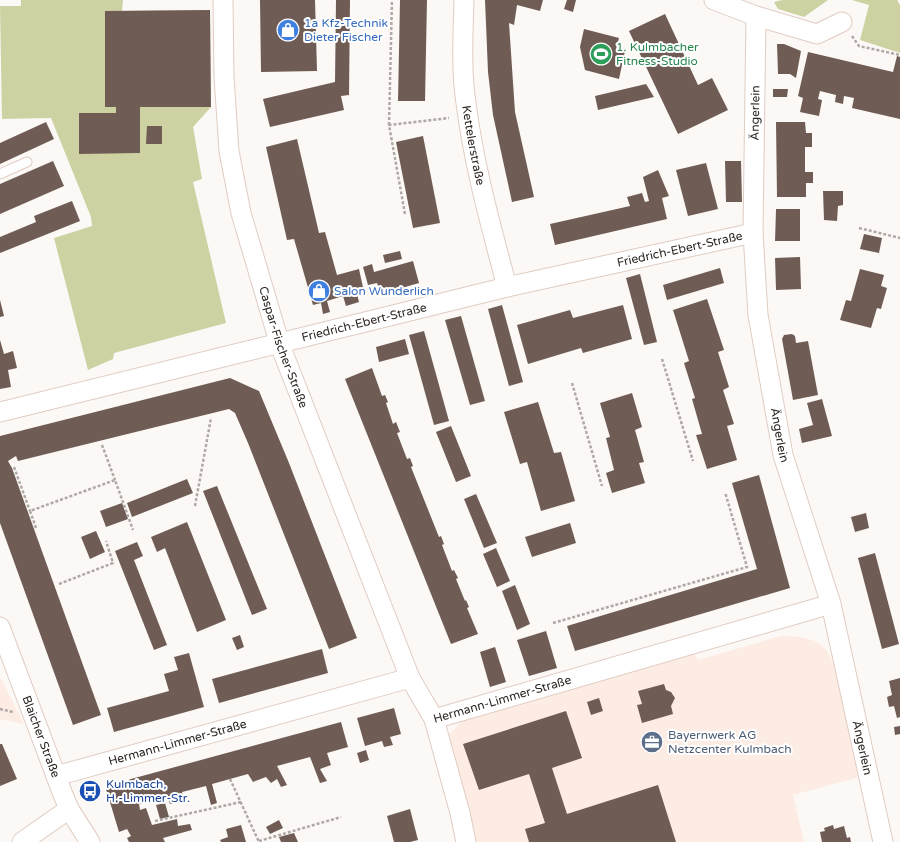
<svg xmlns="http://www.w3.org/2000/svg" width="900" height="842" font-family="'Varela Round',sans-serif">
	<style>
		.built { fill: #fdece4 }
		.green { fill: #ced2a3 }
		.building { fill: #6f5d55 }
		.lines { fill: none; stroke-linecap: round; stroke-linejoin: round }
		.service-casing { stroke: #e0ccc2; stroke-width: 11 }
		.minor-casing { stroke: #e0ccc2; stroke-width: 21 }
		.path { stroke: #aea9a6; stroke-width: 2.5; stroke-dasharray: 3 2; stroke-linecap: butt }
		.service { stroke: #fff; stroke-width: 9 }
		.minor { stroke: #fff; stroke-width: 19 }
		.labels { text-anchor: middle; stroke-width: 4; stroke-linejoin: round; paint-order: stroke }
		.shop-label { font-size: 12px; fill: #366cbe; stroke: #fff; text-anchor: start }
		.leisure-label { font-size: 12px; fill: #27864d; stroke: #fff; text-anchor: start }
		.street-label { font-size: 12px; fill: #2c2521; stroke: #fff }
		.service-label { font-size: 12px; fill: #4e5e75; stroke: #fff; text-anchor: start }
		.transit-label { font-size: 12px; fill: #164399; stroke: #fff; text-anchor: start }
	</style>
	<rect width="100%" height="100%" fill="#fcf8f6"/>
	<!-- built -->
	<g class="built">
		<polygon points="781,636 801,637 815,641 826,649 834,664 863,776 793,795 804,842 473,842 450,749 449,735 466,716 693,651 698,660"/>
		<polygon points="0,677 24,724 0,719"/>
	</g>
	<!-- green -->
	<g class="green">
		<polygon points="21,0 123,0 122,11 210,10 211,107 193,127 202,179 193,182 226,323 114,353 113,359 88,370 54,238 92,226 91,217 51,118 2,119 0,6 21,6"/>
		<polygon points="782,0 828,0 804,17 778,9 774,2"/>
		<polygon points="852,0 897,0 900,5 900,53 860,40 869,5"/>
	</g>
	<!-- building -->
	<g class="building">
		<polygon points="260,0 315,0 317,71 261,72"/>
		<polygon points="336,0 350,0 349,95 341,96 344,110 270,127 263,99 335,82"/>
		<polygon points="400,0 427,0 425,101 398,101"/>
		<polygon points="485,0 543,0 540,11 517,5 514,25 509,23 515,112 534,197 512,202 493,115 488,72"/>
		<polygon points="567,0 576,0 573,12 564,9"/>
		<polygon points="210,10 211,107 140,107 140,153 79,154 79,113 116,113 116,107 105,107 105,11"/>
		<polygon points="665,14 698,85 712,78 728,110 678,134 629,31"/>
		<polygon points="584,29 619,38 616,49 625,51 619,79 585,70 580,47"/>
		<polygon points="777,44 784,44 801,51 796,78 790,74 778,74"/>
		<polygon points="808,52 893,72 897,56 900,57 900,119 852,108 854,98 844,96 843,104 835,102 836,95 820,91 818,99 822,100 819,116 800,112 803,98 798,96"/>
		<polygon points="646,84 654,97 598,110 595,96"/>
		<polygon points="773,89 788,89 787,97 773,97"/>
		<polygon points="46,122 54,139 0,164 0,143"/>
		<polygon points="776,122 805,122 806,133 812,133 812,147 805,147 805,172 813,172 813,183 806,183 806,197 777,197"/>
		<polygon points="147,126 162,126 162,144 146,144"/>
		<polygon points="423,136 440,223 413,228 396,142"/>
		<polygon points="297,139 319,233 325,232 337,275 359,269 364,292 357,294 359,302 346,306 343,296 327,301 330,312 323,314 321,303 313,305 294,239 287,240 266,147"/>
		<polygon points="53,161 64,186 0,214 0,184"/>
		<polygon points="725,161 741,161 742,202 726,202"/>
		<polygon points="706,163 718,209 688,216 676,170"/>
		<polygon points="658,170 669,196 662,198 667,219 555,245 550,224 630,206 627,197 642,193 645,202 649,201 643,177"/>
		<polygon points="823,191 843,191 843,205 838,206 837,221 824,220"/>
		<polygon points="72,201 80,221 0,253 0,237 36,222 34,216"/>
		<polygon points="776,209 800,209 800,241 775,241"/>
		<polygon points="864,234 882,238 879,253 860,249"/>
		<polygon points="400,251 402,259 385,263 383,255"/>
		<polygon points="800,257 801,289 776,290 775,258"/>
		<polygon points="413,261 419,283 381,294 377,283 368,285 363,267 372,264 374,272"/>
		<polygon points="720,268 724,283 667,300 663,285"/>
		<polygon points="860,269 884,275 881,286 887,288 881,309 877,308 871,328 840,320 846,300 851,301"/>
		<polygon points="640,274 657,342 644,345 626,278"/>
		<polygon points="707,299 724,350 718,352 729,387 723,390 734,424 727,426 737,460 707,469 696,435 702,434 692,399 695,398 684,363 689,361 673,310"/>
		<polygon points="0,300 4,316 0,317"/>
		<polygon points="502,305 523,382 509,386 488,309"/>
		<polygon points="623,305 632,339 583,353 581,348 528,364 517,325 570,310 573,318"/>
		<polygon points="461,316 485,401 470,405 445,320"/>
		<polygon points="424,331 449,421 434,425 409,335"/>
		<polygon points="792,334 795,336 796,343 808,341 818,395 793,400 782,339 784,335"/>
		<polygon points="405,339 409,354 379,362 376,347"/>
		<polygon points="0,340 4,354 13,351 17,368 8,370 11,387 0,389"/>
		<polygon points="372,368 382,396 385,395 388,402 386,403 393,424 396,422 400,432 397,433 407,459 410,458 413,466 411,467 439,537 441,536 444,544 442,545 452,571 454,570 458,578 456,579 465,601 466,600 469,607 467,608 478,634 451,644 345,379"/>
		<polygon points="230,378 259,391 289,463 357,638 329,649 248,443 235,413 229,409 18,461 16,456 8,461 12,468 101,715 73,725 0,523 0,436"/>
		<polygon points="632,393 642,427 635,430 644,462 639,463 645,483 612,493 606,473 614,470 606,438 610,437 600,403"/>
		<polygon points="822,399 832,436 802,443 799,429 813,425 807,403"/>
		<polygon points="538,402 554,453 561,452 575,501 541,511 527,462 520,464 504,412"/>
		<polygon points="451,426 471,476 456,482 436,432"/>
		<polygon points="759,475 790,588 575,651 567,626 757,569 732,483"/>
		<polygon points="187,479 193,493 132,517 127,503"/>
		<polygon points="217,486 267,609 252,615 203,491"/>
		<polygon points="476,494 497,543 484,548 464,499"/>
		<polygon points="122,503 128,519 106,527 100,511"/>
		<polygon points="866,513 869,528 855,532 851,517"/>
		<polygon points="187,522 226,620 197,632 165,548 157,552 151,537"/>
		<polygon points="570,523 576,543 532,557 525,537"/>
		<polygon points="96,531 105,552 90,559 81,537"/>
		<polygon points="137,542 143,556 134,560 167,645 154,650 115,551"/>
		<polygon points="496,548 510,581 497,587 483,554"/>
		<polygon points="875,553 899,644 882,649 858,558"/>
		<polygon points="515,585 530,624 517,630 502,591"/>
		<polygon points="546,631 557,668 529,676 517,640"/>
		<polygon points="240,635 244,647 237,650 232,638"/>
		<polygon points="495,647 506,682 490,687 480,652"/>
		<polygon points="322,649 328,673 219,703 212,679"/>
		<polygon points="189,653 204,707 114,732 107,708 169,691 164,674 178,670 174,657"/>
		<polygon points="900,678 900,717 897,718 894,706 889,707 887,697 892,695 889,681"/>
		<polygon points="664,684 666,690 671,692 675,698 671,706 673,714 642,723 637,705 642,704 638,691"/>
		<polygon points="599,698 603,711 591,715 587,702"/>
		<polygon points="394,708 401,734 390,737 393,745 384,747 382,741 365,746 357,718"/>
		<polygon points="566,711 582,758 552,768 567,814 658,785 676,842 529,842 525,829 545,823 529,774 479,790 463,744"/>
		<polygon points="341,722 348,747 327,753 331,765 320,769 327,781 320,783 310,757 277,766 287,785 281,787 277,779 271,783 266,777 253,782 248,774 212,784 217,803 211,805 206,786 182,792 184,801 170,804 167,796 139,804 140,810 146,808 152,825 177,819 178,826 190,824 192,830 163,838 165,842 129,842 127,838 131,836 127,829 119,832 106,789 131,779"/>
		<polygon points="900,726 900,734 895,735 894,727"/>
		<polygon points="0,744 2,744 17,779 0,786"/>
		<polygon points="366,750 369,760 360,763 357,753"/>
		<polygon points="165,803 169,817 160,819 156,805"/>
		<polygon points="410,809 418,840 410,842 394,842 387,816"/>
		<polygon points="279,820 283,828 270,834 266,827"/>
		<polygon points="241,825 246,842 221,842 220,840 228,837 226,829"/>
		<polygon points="833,825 834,829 844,826 847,838 850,837 851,842 822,842 820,832 825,831 824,828"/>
		<polygon points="294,833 298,842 281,842 279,837"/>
	</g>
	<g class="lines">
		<!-- service casing -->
		<g class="service-casing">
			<polyline id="service" points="0,174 27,162"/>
		</g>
		<!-- minor casing -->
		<g class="minor-casing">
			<g id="minor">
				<path id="s1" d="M 223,0 L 224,77 L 229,151 L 241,213 L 280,345 L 410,678 L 434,719 L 460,813 L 466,842"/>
				<path id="s2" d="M 464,0 C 463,32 461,72 466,103 C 474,166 491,226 507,287"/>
				<polyline points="714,0 756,16 817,34 842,22"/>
				<path id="s3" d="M 756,16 L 753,233 L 758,315 L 783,455 L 831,604 L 883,842"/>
				<path id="s4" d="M 0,412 L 507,287 L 753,233"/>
				<path id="s5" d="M 0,627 L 62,792 L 69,809 L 90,842"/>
				<path id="s6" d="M 434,719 L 831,604"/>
				<path id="s7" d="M 56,776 L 410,678"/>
				<polyline points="22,842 69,809"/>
			</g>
		</g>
		<!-- path -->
		<g class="path">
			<polyline points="852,36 859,46 900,55"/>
			<polyline points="389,125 392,0"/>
			<polyline points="405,214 389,125 449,118"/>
			<polyline points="859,228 900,238"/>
			<polyline points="662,359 693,461"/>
			<polyline points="572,383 602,486"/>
			<polyline points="102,445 115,480"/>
			<polyline points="14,467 30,511"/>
			<polyline points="195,506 211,418"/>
			<polyline points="36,528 30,511 115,480 133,530"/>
			<polyline points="59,584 113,563 106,541"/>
			<polyline points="553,623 747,567 725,492"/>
			<polyline points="0,709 13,712"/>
			<polyline points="230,779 259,842"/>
			<polyline points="155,821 241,802"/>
			<polyline points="259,841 341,817"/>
		</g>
		<!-- service -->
		<use href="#service" class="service"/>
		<!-- minor -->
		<use href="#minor" class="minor"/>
	</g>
	<!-- icons -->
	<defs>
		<g id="shop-disc" transform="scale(1.15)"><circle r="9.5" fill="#3f7fe0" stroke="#fff"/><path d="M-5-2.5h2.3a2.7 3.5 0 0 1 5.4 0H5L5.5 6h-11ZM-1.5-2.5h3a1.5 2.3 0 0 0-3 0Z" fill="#fff"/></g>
		<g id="stadium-disc" transform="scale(1.15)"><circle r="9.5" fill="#2e9e5b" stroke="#fff"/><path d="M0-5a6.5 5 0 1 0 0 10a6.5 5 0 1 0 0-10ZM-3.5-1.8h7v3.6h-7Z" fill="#fff"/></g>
		<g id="office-disc" transform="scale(1.15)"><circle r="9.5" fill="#5c6f8a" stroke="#fff"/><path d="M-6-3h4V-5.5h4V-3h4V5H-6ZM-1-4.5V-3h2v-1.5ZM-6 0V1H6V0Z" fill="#fff"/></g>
		<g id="bus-disc" transform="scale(1.15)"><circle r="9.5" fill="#1a4fb4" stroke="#fff"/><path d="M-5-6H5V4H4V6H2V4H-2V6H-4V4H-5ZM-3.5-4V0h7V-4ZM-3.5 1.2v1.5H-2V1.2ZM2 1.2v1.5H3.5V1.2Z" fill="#fff"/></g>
	</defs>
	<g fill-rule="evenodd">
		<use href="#shop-disc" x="288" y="30"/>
		<use href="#stadium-disc" x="601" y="54"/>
		<use href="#shop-disc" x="319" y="291"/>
		<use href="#office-disc" x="652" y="742"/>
		<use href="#bus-disc" x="90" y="791"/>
	</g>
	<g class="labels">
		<!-- shop labels -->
		<g class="shop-label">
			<text x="304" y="27">1a Kfz-Technik<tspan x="304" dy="14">Dieter Fischer</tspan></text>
			<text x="334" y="295">Salon Wunderlich</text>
		</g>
		<!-- leisure labels -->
		<g class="leisure-label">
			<text x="616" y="51">1. Kulmbacher<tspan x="616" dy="14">Fitness-Studio</tspan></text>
		</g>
		<!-- street labels -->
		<g class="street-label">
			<text transform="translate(755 113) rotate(-89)" y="4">Ängerlein</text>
			<text dy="4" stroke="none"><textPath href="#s2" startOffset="146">Kettelerstraße</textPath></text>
			<text dy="4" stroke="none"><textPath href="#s4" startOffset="699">Friedrich-Ebert-Straße</textPath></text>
			<text dy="4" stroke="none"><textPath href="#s4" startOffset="375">Friedrich-Ebert-Straße</textPath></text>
			<text dy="4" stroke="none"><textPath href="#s1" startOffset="355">Caspar-Fischer-Straße</textPath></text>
			<text dy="4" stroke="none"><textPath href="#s3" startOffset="421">Ängerlein</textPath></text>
			<text dy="4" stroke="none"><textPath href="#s6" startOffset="71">Hermann-Limmer-Straße</textPath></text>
			<text dy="4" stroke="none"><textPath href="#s5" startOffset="117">Blaicher Straße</textPath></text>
			<text dy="4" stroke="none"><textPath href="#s7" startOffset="126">Hermann-Limmer-Straße</textPath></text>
			<text dy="4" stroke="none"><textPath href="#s3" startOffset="745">Ängerlein</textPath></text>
		</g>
		<!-- service labels -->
		<g class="service-label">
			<text x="668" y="739">Bayernwerk AG<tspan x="668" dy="14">Netzcenter Kulmbach</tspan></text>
		</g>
		<!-- transit labels -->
		<g class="transit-label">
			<text x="106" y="788">Kulmbach,<tspan x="106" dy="14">H.-Limmer-Str.</tspan></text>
		</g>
	</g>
</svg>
